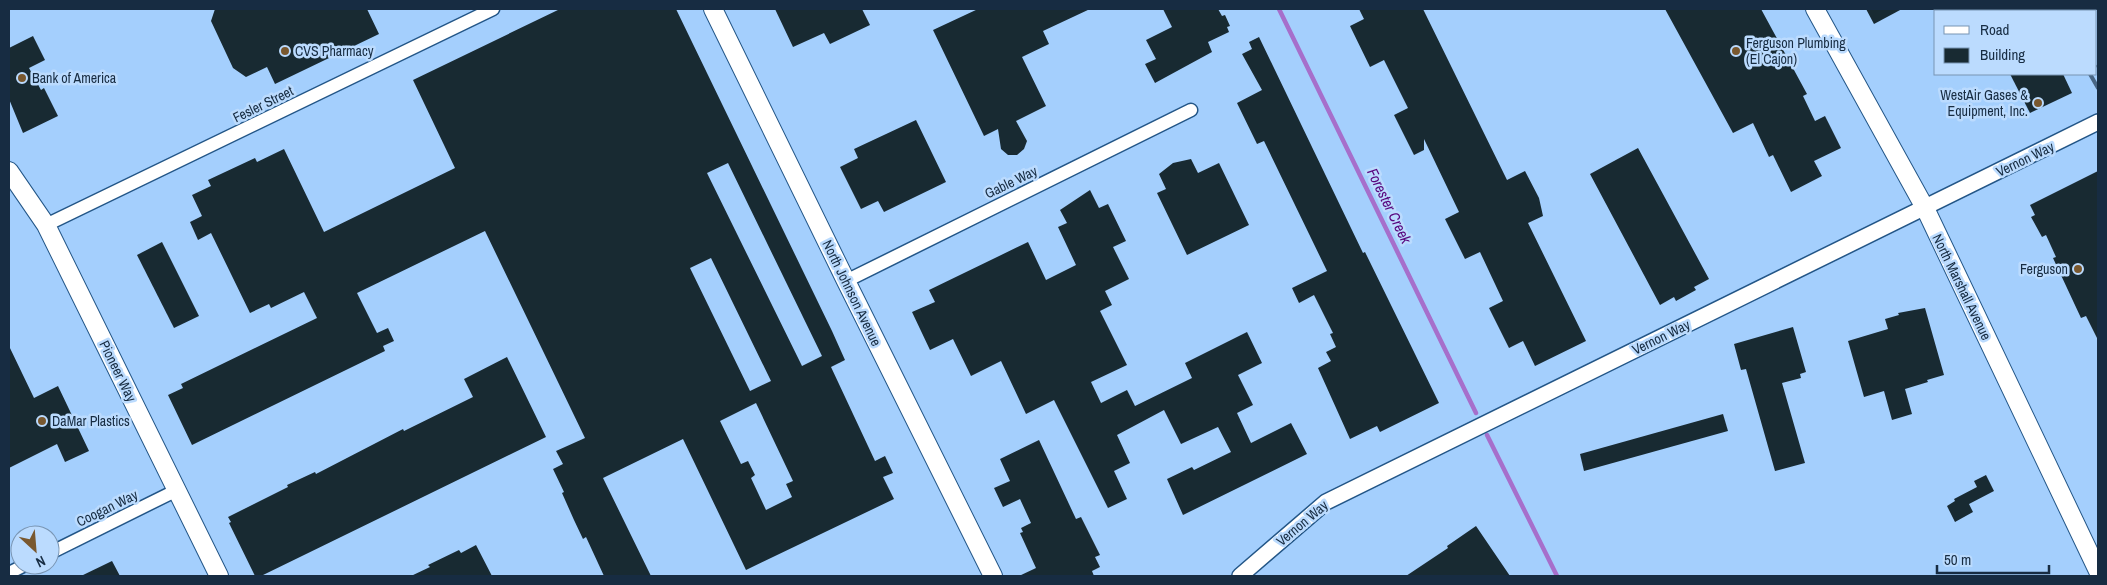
<svg xmlns="http://www.w3.org/2000/svg" width="2107" height="585" font-family="'Archivo Narrow',sans-serif">
	<style>
		.lines { fill: none; stroke-linecap: round; stroke-linejoin: round }
		.stream { stroke: #a66fcb; stroke-width: 4.5 }
		.building { fill: #182a32; fill-rule: evenodd }
		.minor-casing { stroke: #235687; stroke-width: 15 }
		.tertiary-casing { stroke: #235687; stroke-width: 18 }
		.secondary-casing { stroke: #235687; stroke-width: 20 }
		.minor { stroke: #fff; stroke-width: 12 }
		.tertiary { stroke: #fff; stroke-width: 15 }
		.secondary { stroke: #fff; stroke-width: 18 }
		.tram { stroke: #4a6785; stroke-width: 1 }
		.rail { stroke: #4a6785; stroke-width: 4 }
		.poi-dot { fill: #79582f; stroke: #bbdbfe; stroke-width: 2 }
		.labels { text-anchor: middle; stroke-width: 5; stroke-linejoin: round; paint-order: stroke }
		.poi-label { font-size: 14px; fill: #172c42; stroke: #bbdbfe; text-anchor: start }
		.street-label { font-size: 14px; fill: #172c42; stroke: #bbdbfe }
		.water-label { font-size: 15px; font-style: italic; fill: #58057d; stroke: #bbdbfe }
	</style>
	<rect width="100%" height="100%" fill="#a4cffd"/>
	<g class="lines">
		<!-- stream -->
		<g class="stream">
			<polyline points="1279,9 1476,413"/>
			<polyline points="1487,435 1557,576"/>
		</g>
	</g>
	<!-- building -->
	<g class="building">
		<polygon points="215,9 367,9 379,34 275,84 267,67 246,77 233,68 211,21"/>
		<path d="M 560,9 L 676,9 L 832,331 L 845,360 L 831,367 L 875,461 L 885,456 L 893,473 L 883,477 L 894,499 L 746,570 L 683,439 L 603,478 L 651,576 L 604,576 L 586,537 L 583,539 L 574,520 L 562,493 L 564,492 L 553,469 L 563,464 L 556,451 L 585,438 L 485,231 L 357,293 L 377,333 L 388,328 L 394,341 L 383,346 L 385,351 L 192,445 L 168,395 L 183,388 L 181,384 L 317,318 L 304,292 L 271,308 L 269,304 L 250,313 L 211,233 L 198,240 L 190,222 L 202,216 L 192,195 L 211,186 L 208,180 L 255,158 L 257,162 L 284,149 L 324,232 L 455,168 L 413,80 ZM 728,163 L 822,356 L 802,366 L 707,173 ZM 711,258 L 771,381 L 750,391 L 690,268 ZM 756,403 L 793,481 L 786,484 L 792,497 L 766,510 L 751,478 L 755,475 L 748,461 L 741,464 L 720,421 Z"/>
		<polygon points="775,9 862,9 870,25 830,44 824,33 793,47"/>
		<polygon points="978,9 1090,9 1043,31 1049,44 1022,57 1046,106 1016,121 1027,141 1024,149 1017,155 1008,155 1001,149 998,129 984,136 933,30"/>
		<polygon points="1163,9 1218,9 1222,16 1225,15 1230,26 1227,27 1229,32 1208,42 1212,52 1155,83 1145,64 1156,59 1146,40 1172,27"/>
		<polygon points="1359,9 1423,9 1507,180 1525,171 1539,198 1543,216 1528,223 1586,341 1535,366 1523,341 1509,348 1489,308 1503,301 1480,252 1465,259 1445,219 1459,212 1424,139 1424,150 1414,155 1394,115 1408,108 1384,60 1370,67 1350,26 1364,19"/>
		<polygon points="1665,9 1761,9 1807,94 1803,96 1815,121 1825,116 1841,148 1814,161 1822,176 1791,192 1773,155 1769,157 1753,123 1733,133"/>
		<polygon points="1866,9 1902,9 1874,24"/>
		<polygon points="33,36 45,60 29,68 41,90 44,88 58,116 23,133 9,99 9,48"/>
		<polygon points="1259,37 1363,253 1365,252 1439,403 1380,432 1377,426 1350,439 1318,368 1331,361 1326,352 1336,347 1330,334 1333,333 1314,295 1299,303 1292,288 1327,271 1264,141 1257,144 1237,103 1262,90 1242,54 1252,49 1249,42"/>
		<polygon points="2010,74 2063,74 2072,93 2030,113"/>
		<polygon points="916,120 946,182 884,212 878,201 861,209 840,167 858,158 854,149"/>
		<polygon points="1638,148 1709,279 1694,287 1696,290 1676,301 1674,297 1660,305 1590,174"/>
		<polygon points="1191,159 1198,173 1219,163 1249,225 1187,255 1157,193 1166,189 1159,174 1173,163"/>
		<polygon points="2098,171 2098,340 2086,316 2081,318 2053,258 2056,257 2046,235 2042,237 2031,217 2035,215 2030,205"/>
		<polygon points="1090,190 1099,208 1108,204 1126,241 1113,247 1129,279 1105,291 1112,305 1100,311 1127,365 1091,382 1101,403 1127,390 1135,406 1192,378 1185,363 1247,332 1262,363 1238,375 1253,405 1237,413 1251,443 1291,423 1307,454 1183,515 1167,479 1192,467 1194,470 1231,452 1218,427 1181,444 1164,410 1117,435 1130,463 1114,471 1127,499 1108,508 1054,400 1026,414 1001,361 971,376 953,339 930,350 912,312 935,302 929,290 1028,242 1046,280 1076,265 1058,227 1067,223 1060,210"/>
		<polygon points="162,242 199,316 174,328 137,255"/>
		<polygon points="1925,308 1944,375 1927,380 1928,382 1905,389 1912,414 1892,420 1884,391 1864,397 1848,341 1888,329 1885,319 1899,315 1898,313"/>
		<polygon points="1793,327 1806,372 1800,374 1801,378 1782,383 1805,463 1775,471 1746,369 1741,370 1734,344"/>
		<polygon points="9,346 34,398 58,386 89,451 65,462 57,444 9,468"/>
		<polygon points="507,357 546,437 261,576 255,576 229,523 231,522 228,517 288,487 287,485 315,472 316,474 403,429 404,431 473,397 464,379"/>
		<polygon points="1723,414 1728,431 1584,471 1580,454"/>
		<polygon points="1039,440 1076,519 1081,517 1100,555 1095,557 1100,567 1092,571 1094,576 1019,576 1036,568 1020,533 1023,532 1021,528 1031,523 1020,499 1003,507 994,488 1010,481 1000,459"/>
		<polygon points="1986,475 1994,491 1969,504 1973,512 1955,522 1947,506 1955,501 1954,499 1977,487 1974,481"/>
		<polygon points="1476,526 1510,576 1406,576 1448,548 1447,546"/>
		<polygon points="476,545 492,576 411,576 430,567 428,565 459,550 461,553"/>
		<polygon points="112,561 120,576 81,576"/>
	</g>
	<g class="lines">
		<!-- minor casing -->
		<g class="minor-casing">
			<g id="minor">
				<polyline points="46,225 493,9"/>
				<polyline points="846,281 1191,110"/>
				<polyline points="50,553 177,490"/>
				<polyline points="9,573 25,565"/>
			</g>
		</g>
		<!-- tertiary casing -->
		<g class="tertiary-casing">
			<polyline id="tertiary" points="1240,576 1326,502 2098,122"/>
		</g>
		<!-- secondary casing -->
		<g class="secondary-casing">
			<g id="secondary">
				<polyline points="713,9 846,281 993,576"/>
				<polyline points="1815,9 1925,208 2098,571"/>
				<polyline points="9,171 46,225 219,576"/>
			</g>
		</g>
		<!-- minor -->
		<use href="#minor" class="minor"/>
		<!-- tertiary -->
		<use href="#tertiary" class="tertiary"/>
		<!-- secondary -->
		<use href="#secondary" class="secondary"/>
		<!-- tram -->
		<g class="tram">
			<polyline points="2054,9 2056,11"/>
			<polyline points="2065,9 2066,11"/>
			<polyline points="2096,65 2098,69"/>
		</g>
		<!-- rail -->
		<g class="rail">
			<polyline points="2053,9 2054,11"/>
			<polyline points="2090,74 2098,88"/>
		</g>
	</g>
	<!-- markers -->
	<g class="poi-dot">
		<circle cx="285" cy="51" r="5"/>
		<circle cx="1736" cy="51" r="5"/>
		<circle cx="22" cy="78" r="5"/>
		<circle cx="2038" cy="103" r="5"/>
		<circle cx="2078" cy="269" r="5"/>
		<circle cx="42" cy="421" r="5"/>
	</g>
	<g class="labels">
		<!-- poi labels -->
		<g class="poi-label">
			<text x="1746" y="48">Ferguson Plumbing<tspan x="1746" dy="16">(El Cajon)</tspan></text>
			<text x="295" y="56">CVS Pharmacy</text>
			<text x="32" y="83">Bank of America</text>
			<text x="2028" y="100" text-anchor="end">WestAir Gases &amp;<tspan x="2028" dy="16">Equipment, Inc.</tspan></text>
			<text x="2068" y="274" text-anchor="end">Ferguson</text>
			<text x="52" y="426">DaMar Plastics</text>
		</g>
		<!-- street labels -->
		<g class="street-label">
			<text transform="translate(263 104) rotate(-26)" y="5">Fesler Street</text>
			<text transform="translate(2025 159) rotate(-26)" y="5">Vernon Way</text>
			<text transform="translate(1011 182) rotate(-26)" y="5">Gable Way</text>
			<text transform="translate(1962 287) rotate(64)" y="5">North Marshall Avenue</text>
			<text transform="translate(852 293) rotate(64)" y="5">North Johnson Avenue</text>
			<text transform="translate(1661 337) rotate(-26)" y="5">Vernon Way</text>
			<text transform="translate(118 371) rotate(64)" y="5">Pioneer Way</text>
			<text transform="translate(107 508) rotate(-26)" y="5">Coogan Way</text>
			<text transform="translate(1302 523) rotate(-40)" y="5">Vernon Way</text>
		</g>
		<!-- water labels -->
		<g class="water-label">
			<text transform="translate(1389 206) rotate(64)" y="5">Forester Creek</text>
		</g>
	</g>
	<!-- border -->
	<rect width="2107" height="585" fill="none" stroke="#172c42" stroke-width="20"/>
	<!-- legend -->
	<rect x="1934" y="10" width="162" height="65" fill="#bbdbfe" stroke="#7995b3"/>
	<rect x="1944" y="26" width="25" height="8" fill="#ffffff" stroke="#7995b3"/>
	<text x="1980" y="35" font-size="15" fill="#172c42">Road</text>
	<rect x="1944" y="48" width="25" height="15" fill="#182a32" stroke="#7995b3"/>
	<text x="1980" y="60" font-size="15" fill="#172c42">Building</text>
	<!-- north arrow -->
	<g transform="translate(35 550) rotate(154)"><circle r="24" fill="#bbdbfe" stroke="#7995b3"/>
	<path d="M0-4L9 19L0 12L-9 19Z" fill="#79582f"/>
	<text y="-8" font-size="14" font-weight="bold" text-anchor="middle" fill="#172c42">N</text>
	</g>
	<!-- scale -->
	<path d="M1937 565v8h112v-8" fill="none" stroke="#172c42" stroke-width="2.5"/>
	<text x="1944" y="565" font-size="15" fill="#172c42" stroke="#bbdbfe" stroke-width="4" paint-order="stroke">50 m</text>
</svg>
